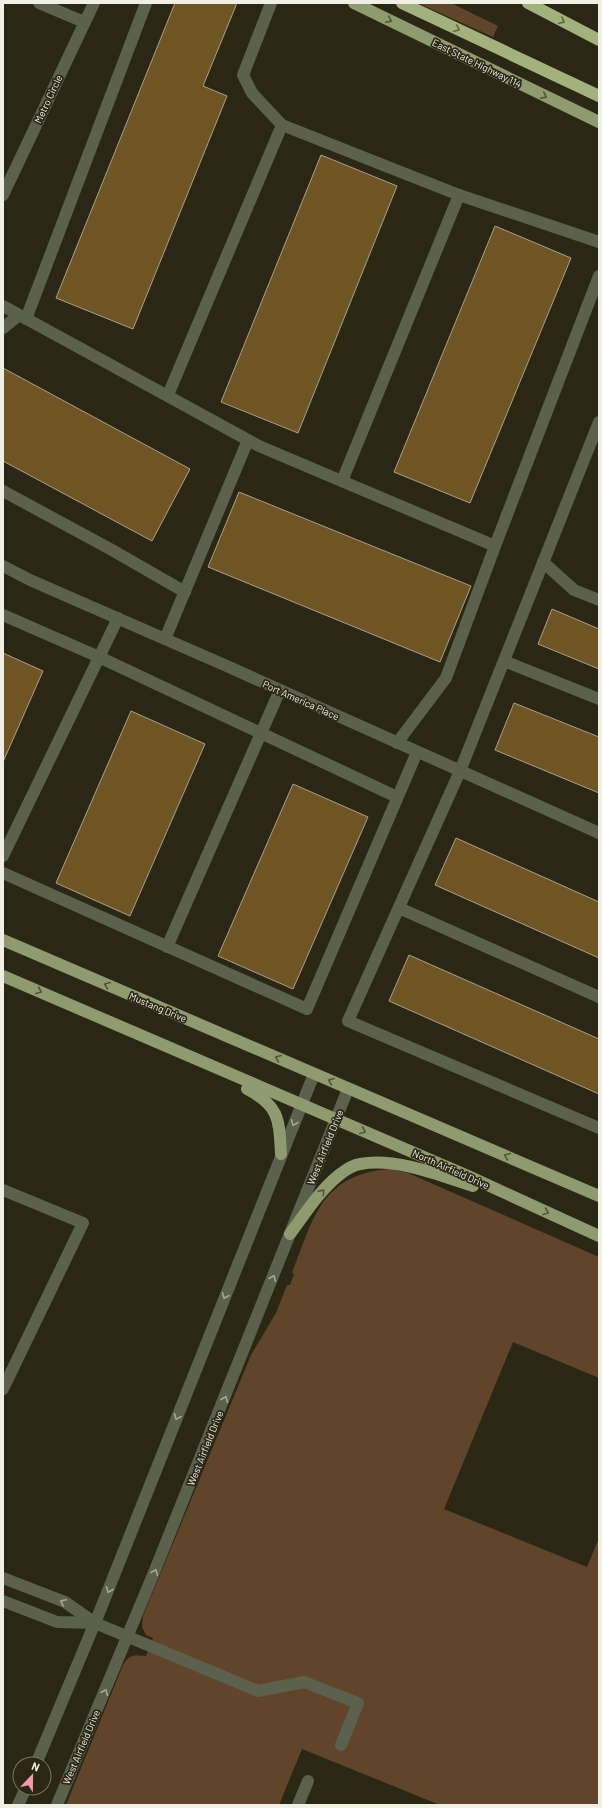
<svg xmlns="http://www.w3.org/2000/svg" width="602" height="1808" font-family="Barlow,sans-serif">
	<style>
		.green { fill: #61452b }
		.building { fill: #6f5523; stroke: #aba08c }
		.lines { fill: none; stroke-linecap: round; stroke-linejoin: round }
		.minor { stroke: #5b614c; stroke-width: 12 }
		.major { stroke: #8f9b6e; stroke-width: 12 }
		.highway { stroke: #a3b27c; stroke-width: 12 }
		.oneway { stroke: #525539 }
		.oneway2 { stroke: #606643 }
		.oneway3 { stroke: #a6a898 }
		.labels { text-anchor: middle; stroke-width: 3.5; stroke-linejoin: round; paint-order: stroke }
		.street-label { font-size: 10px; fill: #f0efe3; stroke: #2a2715 }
	</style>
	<rect width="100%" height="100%" fill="#2a2715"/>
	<!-- green -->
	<g class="green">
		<polygon points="418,3 451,3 498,26 493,37"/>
		<path d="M 391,1169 L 408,1173 L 599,1257 L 599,1378 L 513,1342 L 444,1509 L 587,1567 L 599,1538 L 599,1805 L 440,1805 L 302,1749 L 279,1805 L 66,1805 L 123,1665 C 130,1654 133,1655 146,1656 L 153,1638 L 146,1635 L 142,1627 L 143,1616 L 251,1355 L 276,1313 L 287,1285 L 290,1285 L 294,1274 L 292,1273 C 314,1217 321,1174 391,1169 Z"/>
	</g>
	<!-- building -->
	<g class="building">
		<polygon points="175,3 237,3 203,86 227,96 133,329 56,298"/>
		<polygon points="321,155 397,186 298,433 221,402"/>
		<polygon points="495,226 571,258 470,503 394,472"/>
		<polygon points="3,368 190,469 152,541 3,461"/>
		<polygon points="239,492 471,586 440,662 208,567"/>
		<polygon points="552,609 599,629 599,669 538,644"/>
		<polygon points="3,653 43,671 3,762"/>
		<polygon points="514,703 599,737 599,793 495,750"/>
		<polygon points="131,711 205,744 130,916 56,883"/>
		<polygon points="293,784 368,817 293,989 218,956"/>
		<polygon points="456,838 599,902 599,958 435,885"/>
		<polygon points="409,955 599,1039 599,1094 389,1001"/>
	</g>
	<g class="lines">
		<!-- minor -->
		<g class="minor">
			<polyline points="39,3 84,22"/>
			<polyline points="271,3 243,75 252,93 282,125"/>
			<polyline points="3,195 94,3"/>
			<polyline points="3,306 259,446 495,546 599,276"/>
			<polyline points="26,319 146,3"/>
			<polyline points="3,328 19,315"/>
			<polyline points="168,395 282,125 459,195 599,242"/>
			<polyline points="599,422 460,771 348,1021 599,1128"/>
			<polyline points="342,481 459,195"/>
			<polyline points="3,491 112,550 185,592"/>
			<polyline points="543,562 574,590 599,600"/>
			<polyline points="3,566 30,580 229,667 599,833"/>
			<polyline points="3,615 99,657 397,797"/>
			<polyline points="165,639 248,440"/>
			<polyline points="504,661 599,699"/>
			<polyline points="397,743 446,678 495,546"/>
			<polyline points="3,856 118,618"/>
			<polyline points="3,873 307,1009 417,752"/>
			<polyline points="399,908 599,997"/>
			<polyline points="167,947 280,690"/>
			<polyline points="3,1190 83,1223 3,1389"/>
			<polyline points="3,1578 65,1602 95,1623 258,1691 304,1682 358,1703 341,1745"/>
			<polyline points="3,1601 57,1622 95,1623"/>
			<polyline points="36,1764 99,1613 314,1074"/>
			<polyline points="18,1805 26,1788"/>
			<polyline points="57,1805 155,1570 348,1089"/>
			<polyline points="298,1805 308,1781"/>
		</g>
		<!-- major -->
		<g class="major">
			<polyline points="354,3 599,122"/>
			<polyline points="3,940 599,1196"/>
			<polyline points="3,976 468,1176 599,1236"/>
			<path d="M 247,1089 C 280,1106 279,1120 281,1154"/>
			<path d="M 290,1234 C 305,1214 319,1191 339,1175 C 344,1171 353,1165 360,1164 C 395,1157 439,1175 473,1186"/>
		</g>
		<!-- highway -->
		<g class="highway">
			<polyline points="402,3 599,96"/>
			<polyline points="528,3 599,40"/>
		</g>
	</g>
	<!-- one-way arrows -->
	<defs><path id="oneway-chevron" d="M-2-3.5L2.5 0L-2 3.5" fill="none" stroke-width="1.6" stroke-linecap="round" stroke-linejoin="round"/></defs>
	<g class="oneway">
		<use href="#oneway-chevron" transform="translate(389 20) rotate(26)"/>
		<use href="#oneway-chevron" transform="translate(544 96) rotate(26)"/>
		<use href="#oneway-chevron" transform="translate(107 985) rotate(-157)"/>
		<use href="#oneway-chevron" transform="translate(39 991) rotate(23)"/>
		<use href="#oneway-chevron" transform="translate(278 1058) rotate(-157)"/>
		<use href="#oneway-chevron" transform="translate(331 1081) rotate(-157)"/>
		<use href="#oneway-chevron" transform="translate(363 1131) rotate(23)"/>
		<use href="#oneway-chevron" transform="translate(507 1156) rotate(-157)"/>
		<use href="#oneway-chevron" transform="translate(322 1192) rotate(-49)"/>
		<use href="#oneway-chevron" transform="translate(546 1212) rotate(23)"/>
	</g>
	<g class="oneway2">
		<use href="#oneway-chevron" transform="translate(562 21) rotate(27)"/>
		<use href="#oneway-chevron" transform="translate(457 29) rotate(25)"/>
	</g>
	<g class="oneway3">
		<use href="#oneway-chevron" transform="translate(294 1123) rotate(112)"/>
		<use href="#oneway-chevron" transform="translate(273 1278) rotate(-68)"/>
		<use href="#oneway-chevron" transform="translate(225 1296) rotate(112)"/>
		<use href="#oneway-chevron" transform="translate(225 1399) rotate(-68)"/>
		<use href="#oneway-chevron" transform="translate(177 1417) rotate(112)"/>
		<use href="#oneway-chevron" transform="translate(155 1572) rotate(-68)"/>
		<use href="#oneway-chevron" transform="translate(109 1590) rotate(112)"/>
		<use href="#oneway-chevron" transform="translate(63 1602) rotate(-153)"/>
		<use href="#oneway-chevron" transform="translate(105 1692) rotate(-67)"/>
	</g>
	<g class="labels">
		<!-- street labels -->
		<g class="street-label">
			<text transform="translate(477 63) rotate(26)" y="4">East State Highway 114</text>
			<text transform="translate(48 99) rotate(-65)" y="4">Metro Circle</text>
			<text transform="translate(301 700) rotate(24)" y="4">Port America Place</text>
			<text transform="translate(158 1007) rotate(23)" y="4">Mustang Drive</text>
			<text transform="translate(325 1147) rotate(-68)" y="4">West Airfield Drive</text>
			<text transform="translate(451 1169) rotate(24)" y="4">North Airfield Drive</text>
			<text transform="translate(205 1448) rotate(-68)" y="4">West Airfield Drive</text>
			<text transform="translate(81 1747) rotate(-67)" y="4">West Airfield Drive</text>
		</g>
	</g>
	<!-- border -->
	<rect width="602" height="1808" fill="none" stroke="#f0efe3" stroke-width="8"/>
	<!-- north arrow -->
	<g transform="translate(32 1776) rotate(22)"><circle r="19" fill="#2a2715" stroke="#797767"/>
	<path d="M0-3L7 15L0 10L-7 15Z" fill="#f29aae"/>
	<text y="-6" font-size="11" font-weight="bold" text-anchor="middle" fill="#f0efe3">N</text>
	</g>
</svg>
